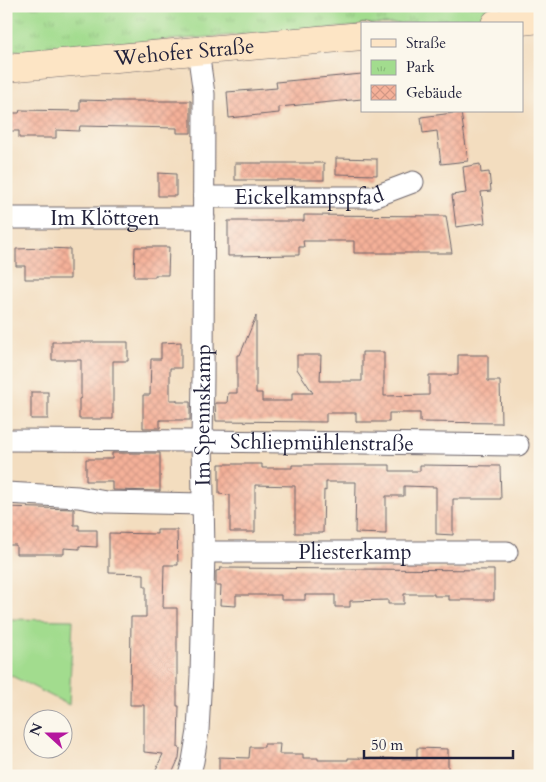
<svg xmlns="http://www.w3.org/2000/svg" width="546" height="782" font-family="Cardo,serif">
	<style>
		.park { fill: url(#park-tufts); stroke: #627f64 }
		.garden { fill: #a2dc8e; stroke: #627f64 }
		.building { fill: url(#building-cross-hatch) }
		.lines { fill: none; stroke-linecap: round; stroke-linejoin: round }
		.street-casing { stroke: #6b6369; stroke-width: 23 }
		.secondary-casing { stroke: #6b6369; stroke-width: 29 }
		.street { stroke: #fff; stroke-width: 21 }
		.secondary { stroke: #fde5c5; stroke-width: 28 }
		.labels { text-anchor: middle; stroke-width: 4.5; stroke-linejoin: round; paint-order: stroke }
		.street-label { font-size: 21px; fill: #22223b; stroke: #fbf7ec }
	</style>
	<defs>
		<pattern id="park-tufts" width="24" height="20" patternUnits="userSpaceOnUse" patternTransform="scale(1.25)"><rect width="24" height="20" fill="#a2dc8e"/><path d="M3 7l-1-3M5 7V3M7 7l1-3M15 17l-1-3M17 17v-4M19 17l1-3" fill="none" stroke="#8bbc7b"/></pattern>
		<pattern id="building-cross-hatch" width="8" height="8" patternUnits="userSpaceOnUse" patternTransform="scale(1.25)"><rect width="8" height="8" fill="#f5b199"/><path d="M0 0l8 8M0 8l8-8" fill="none" stroke="#d29885"/></pattern>
	</defs>
	<rect width="100%" height="100%" fill="#fbf7ec"/>
	<filter id="ink" filterUnits="userSpaceOnUse"><feTurbulence type="fractalNoise" baseFrequency=".02" numOctaves="2"/><feDisplacementMap in="SourceGraphic" scale="10" xChannelSelector="R" yChannelSelector="G"/><feConvolveMatrix kernelMatrix="1 2 1 2 8 2 1 2 1" color-interpolation-filters="sRGB"/></filter>
	<filter id="wash" filterUnits="userSpaceOnUse"><feTurbulence type="fractalNoise" baseFrequency=".0096" numOctaves="4" result="noise"/><feDisplacementMap in="SourceGraphic" scale="20" xChannelSelector="R" yChannelSelector="G"/><feGaussianBlur stdDeviation="1.12" result="paint"/><feColorMatrix in="noise" values="0 0 0 0 0 0 0 0 0 0 0 0 0 0 0 0 0 1.4 0 .05"/><feComposite in="paint" operator="in"/></filter>
	<g filter="url(#wash)">
		<rect width="100%" height="100%" fill="#f3ddbf"/>
		<!-- park -->
		<polygon class="park" points="6,6 540,6 540,13 392,24 362,24 362,26 6,52"/>
		<!-- garden -->
		<polygon class="garden" points="6,619 73,620 69,705 6,673"/>
		<g id="blocks">
			<!-- building -->
			<g class="building">
				<polygon points="362,74 362,99 279,107 279,113 229,118 227,92 277,88 276,82"/>
				<polygon points="80,100 117,101 191,101 191,133 177,133 177,128 80,126 79,131 56,130 56,138 19,138 19,131 6,131 6,113 19,113 20,110 80,111"/>
				<polygon points="461,112 468,161 441,164 437,131 423,133 421,117"/>
				<polygon points="336,158 377,159 377,175 336,174"/>
				<rect x="235" y="163" width="89" height="17"/>
				<polygon points="480,164 481,173 489,172 491,191 481,192 485,223 456,227 452,195 466,193 463,167"/>
				<polygon points="158,173 176,174 176,196 158,196"/>
				<polygon points="304,215 446,216 452,253 354,253 354,241 303,241 304,247 299,247 299,255 228,256 228,221 304,221"/>
				<polygon points="135,247 169,247 168,275 155,275 155,277 134,277"/>
				<polygon points="47,248 70,249 70,279 25,279 25,266 16,266 16,249"/>
				<polygon points="256,316 256,393 262,393 262,401 292,401 292,393 313,393 297,369 297,355 321,355 320,381 362,381 362,352 384,352 384,396 429,395 429,375 458,375 458,355 488,355 488,381 500,381 501,423 420,422 420,413 389,413 389,422 356,422 356,413 326,413 326,422 216,421 215,403 227,403 228,393 237,393 237,355 240,355"/>
				<polygon points="52,342 128,342 128,361 113,361 113,419 79,419 79,399 81,398 81,360 52,360"/>
				<polygon points="181,342 181,368 170,368 170,400 177,400 177,402 190,402 190,420 160,420 160,428 143,428 143,395 150,395 151,359 161,359 161,343"/>
				<rect x="31" y="392" width="17" height="27"/>
				<polygon points="112,453 160,453 160,491 112,490 112,481 86,481 86,459 112,459"/>
				<polygon points="219,464 262,464 262,468 292,468 292,465 390,465 390,471 420,471 420,465 500,466 501,499 453,499 453,535 436,534 436,487 404,486 404,496 386,496 386,534 355,533 356,482 326,482 326,491 324,490 323,533 295,533 295,486 255,485 255,532 230,532 230,495 219,494"/>
				<polygon points="6,507 74,509 74,525 79,525 79,530 97,530 97,547 79,546 79,549 64,548 64,554 16,554 16,545 6,545"/>
				<polygon points="157,530 177,530 178,565 164,565 163,608 177,608 177,706 179,706 178,748 180,748 179,758 171,776 153,776 163,754 144,752 144,705 130,705 131,617 146,617 146,586 144,586 144,574 109,573 109,533 157,534"/>
				<polygon points="220,568 494,570 494,600 449,600 449,596 434,596 434,594 404,594 404,604 388,604 388,600 350,601 350,607 335,607 335,595 305,595 305,600 281,600 281,595 236,595 236,606 220,605 221,586 216,586 216,571 221,570"/>
				<polygon points="264,744 280,744 279,754 303,754 303,758 318,758 318,760 348,760 348,758 417,759 417,748 448,749 448,776 219,776 219,757 249,758 250,747 264,747"/>
			</g>
		</g>
	</g>
	<g filter="url(#ink)">
		<use href="#blocks" fill-opacity="0" stroke="#6b6369" stroke-width="1"/>
		<g class="lines">
			<!-- street casing -->
			<g class="street-casing">
				<g id="street">
					<path id="s1" d="M 204,197 L 373,197 L 413,182"/>
					<path id="s2" d="M 6,218 L 204,218"/>
					<path id="s3" d="M 6,440 L 202,441 L 518,445"/>
					<polyline points="6,493 78,497 106,502 203,504"/>
					<path id="s4" d="M 204,552 L 507,552"/>
					<path id="s5" d="M 189,776 L 193,761 L 198,731 L 201,675 L 204,552 L 202,441 L 203,377 L 204,94 L 198,51"/>
				</g>
			</g>
			<!-- secondary casing -->
			<g class="secondary-casing">
				<g id="secondary">
					<polyline points="495,24 540,19"/>
					<path id="s6" d="M 6,68 L 362,36"/>
				</g>
			</g>
			<!-- street -->
			<use href="#street" class="street"/>
			<!-- secondary -->
			<use href="#secondary" class="secondary"/>
		</g>
	</g>
	<g class="labels">
		<!-- street labels -->
		<g class="street-label">
			<text dy="7" stroke="none"><textPath href="#s6" startOffset="179">Wehofer Straße</textPath></text>
			<text dy="7" stroke="none"><textPath href="#s1" startOffset="105">Eickelkampspfad</textPath></text>
			<text dy="7" stroke="none"><textPath href="#s2" startOffset="99">Im Klöttgen</textPath></text>
			<text dy="7" stroke="none"><textPath href="#s5" startOffset="362">Im Spennskamp</textPath></text>
			<text dy="7" stroke="none"><textPath href="#s3" startOffset="316">Schliepmühlenstraße</textPath></text>
			<text dy="7" stroke="none"><textPath href="#s4" startOffset="151">Pliesterkamp</textPath></text>
		</g>
	</g>
	<!-- margin -->
	<rect width="546" height="782" fill="none" stroke="#fbf7ec" stroke-width="25"/>
	<!-- legend -->
	<rect x="361" y="22" width="162" height="90" fill="#fbf7ec" stroke="#a4a2a5"/>
	<rect x="371" y="39" width="25" height="8" fill="#fde5c5" stroke="#a4a2a5"/>
	<text x="406" y="48" font-size="15" fill="#22223b">Straße</text>
	<rect x="371" y="60" width="25" height="15" fill="url(#park-tufts)" stroke="#a4a2a5"/>
	<text x="406" y="72" font-size="15" fill="#22223b">Park</text>
	<rect x="371" y="85" width="25" height="15" fill="url(#building-cross-hatch)" stroke="#a4a2a5"/>
	<text x="406" y="98" font-size="15" fill="#22223b">Gebäude</text>
	<!-- north arrow -->
	<g transform="translate(48 734) rotate(291)"><circle r="24" fill="#fbf7ec" stroke="#a4a2a5"/>
	<path d="M0-4L9 19L0 12L-9 19Z" fill="#b5179e"/>
	<text y="-8" font-size="14" font-weight="bold" text-anchor="middle" fill="#22223b">N</text>
	</g>
	<!-- scale -->
	<path d="M364 750v8h149v-8" fill="none" stroke="#22223b" stroke-width="2.5"/>
	<text x="371" y="750" font-size="15" fill="#22223b" stroke="#fbf7ec" stroke-width="4" paint-order="stroke">50 m</text>
</svg>
